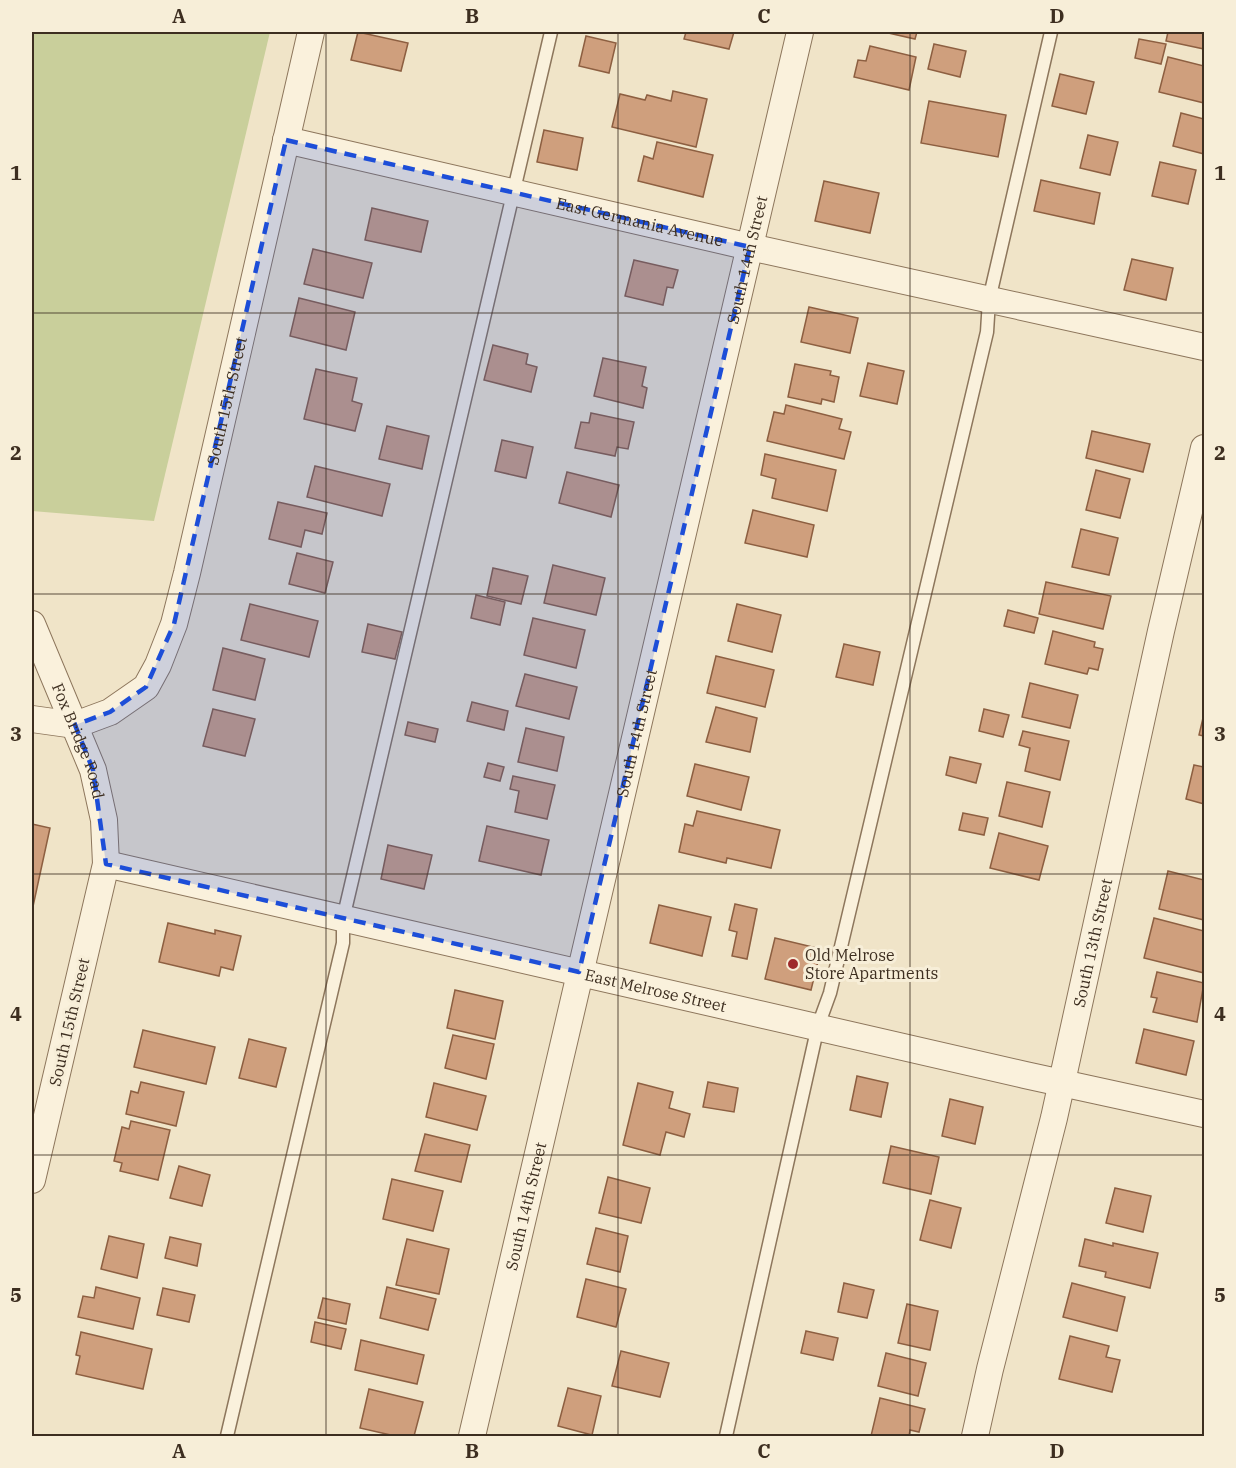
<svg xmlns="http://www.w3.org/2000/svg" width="1236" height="1468" font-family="'IBM Plex Serif',serif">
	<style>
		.green { fill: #c9cf9b }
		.building { fill: #cf9f7d; stroke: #8d5f41; stroke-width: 1.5 }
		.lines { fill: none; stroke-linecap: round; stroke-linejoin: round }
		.lane-casing { stroke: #8d765c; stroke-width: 15 }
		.street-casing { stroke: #8d765c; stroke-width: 28 }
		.lane { stroke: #faf1dc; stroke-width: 12 }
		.street { stroke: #faf1dc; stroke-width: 26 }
		.marked { fill: #1d4ed8; fill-opacity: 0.2; stroke: #1d4ed8; stroke-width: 4.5; stroke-dasharray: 12 8; stroke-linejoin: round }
		.grid { fill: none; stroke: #3d2e20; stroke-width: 1.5; stroke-opacity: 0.55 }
		.poi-dot { fill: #9e2a2b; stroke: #f7eed8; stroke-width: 2 }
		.labels { text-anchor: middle; stroke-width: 6; stroke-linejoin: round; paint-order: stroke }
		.street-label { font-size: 16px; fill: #3d2e20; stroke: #f7eed8 }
		.poi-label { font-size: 16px; fill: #3d2e20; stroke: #f7eed8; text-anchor: start }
		.neatline { fill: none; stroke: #3d2e20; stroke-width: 2 }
		.grid-label { font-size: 20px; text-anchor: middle; font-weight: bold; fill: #3d2e20 }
	</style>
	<rect width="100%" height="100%" fill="#f0e4c8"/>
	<!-- green -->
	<polygon class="green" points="32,32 270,32 154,521 32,511"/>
	<!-- building -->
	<g class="building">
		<polygon points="358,32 408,43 401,71 351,60"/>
		<polygon points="686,32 734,32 729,49 684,39"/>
		<polygon points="884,32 917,32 915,39"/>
		<polygon points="1168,32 1204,32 1204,49 1166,41"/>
		<polygon points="586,36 616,43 609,73 579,66"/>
		<polygon points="1139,39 1166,44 1161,64 1135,58"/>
		<polygon points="934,44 966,51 960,77 928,69"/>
		<polygon points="870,46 916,57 909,90 854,77 858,60 866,61"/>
		<polygon points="1168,57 1204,66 1204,103 1159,92"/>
		<polygon points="1060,74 1094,82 1086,114 1052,106"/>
		<polygon points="673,91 707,99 696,147 612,127 620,94 645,100 647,95 671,101"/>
		<polygon points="929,101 1006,115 998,157 921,143"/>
		<polygon points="1181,113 1204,119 1204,154 1173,146"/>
		<polygon points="544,130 583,138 577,170 537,162"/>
		<polygon points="1088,135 1118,142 1110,175 1080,168"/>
		<polygon points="657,142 713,155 703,197 638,181 644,156 653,159"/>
		<polygon points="1160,162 1196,170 1188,204 1152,196"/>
		<polygon points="1041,180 1100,193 1094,224 1034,211"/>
		<polygon points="824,181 879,193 870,233 815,221"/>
		<polygon points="372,208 428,221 421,252 365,240"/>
		<polygon points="313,249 372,263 363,298 304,284"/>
		<polygon points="1132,259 1173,268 1166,300 1124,290"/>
		<polygon points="634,260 678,270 673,288 667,287 663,305 625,296"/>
		<polygon points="299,298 355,312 346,350 290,336"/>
		<polygon points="809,307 858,318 850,353 801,342"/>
		<polygon points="493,345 528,354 526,364 537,367 531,392 484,380"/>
		<polygon points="603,358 646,367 642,386 647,388 643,408 594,396"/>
		<polygon points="868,363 904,371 897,404 860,396"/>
		<polygon points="795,364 831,371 830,375 839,377 834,402 822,399 821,404 788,397"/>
		<polygon points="316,369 357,378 352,401 362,404 355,431 304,419"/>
		<polygon points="786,405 842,419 839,429 851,432 844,459 767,441 774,412 784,414"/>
		<polygon points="591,413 634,422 628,449 617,447 615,456 575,448 581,422 589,423"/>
		<polygon points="387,426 429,436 422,469 379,459"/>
		<polygon points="1092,431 1150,444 1143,472 1086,458"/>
		<polygon points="502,440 533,447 526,478 495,471"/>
		<polygon points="765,454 836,470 827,511 772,498 776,479 761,475"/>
		<polygon points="315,466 390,484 382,516 307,497"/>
		<polygon points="1096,470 1130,479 1120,518 1086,510"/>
		<polygon points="567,472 619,485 611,517 559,503"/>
		<polygon points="278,502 327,513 322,534 305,530 301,547 269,539"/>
		<polygon points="753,510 814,525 807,557 745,543"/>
		<polygon points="1081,529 1118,538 1109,575 1072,567"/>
		<polygon points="297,553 333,562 325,593 289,584"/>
		<polygon points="553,565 605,578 596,615 544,603"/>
		<polygon points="493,568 528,576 521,604 487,596"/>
		<polygon points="1046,582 1111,596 1103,629 1039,614"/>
		<polygon points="476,595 505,602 500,625 471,618"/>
		<polygon points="250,604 318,621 309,657 241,640"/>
		<polygon points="737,604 781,615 772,652 728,641"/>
		<polygon points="1008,610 1038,618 1034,633 1004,626"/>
		<polygon points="533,618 585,630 576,668 524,655"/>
		<polygon points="368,624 402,632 395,659 362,652"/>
		<polygon points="1053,631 1095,642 1094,647 1103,649 1098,670 1089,668 1087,674 1045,664"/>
		<polygon points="844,644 880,652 873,685 836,677"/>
		<polygon points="223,648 265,659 255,700 213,690"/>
		<polygon points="716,656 774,670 765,707 707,693"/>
		<polygon points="525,674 577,687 569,719 516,706"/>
		<polygon points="1030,683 1078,695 1070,728 1022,717"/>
		<polygon points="472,702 508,711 504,730 467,721"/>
		<polygon points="716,707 757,718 750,752 706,742"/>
		<polygon points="213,709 255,719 245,756 203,746"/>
		<polygon points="984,709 1009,715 1003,737 979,731"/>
		<polygon points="1203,718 1204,718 1204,736 1199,735"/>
		<polygon points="408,722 438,729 435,742 405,735"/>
		<polygon points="526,728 564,737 557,771 518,762"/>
		<polygon points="1023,731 1069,741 1060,780 1025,771 1030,748 1019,745"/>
		<polygon points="950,757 981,764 976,783 946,775"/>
		<polygon points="488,763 504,767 500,781 484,777"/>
		<polygon points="695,764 749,777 741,810 687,796"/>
		<polygon points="1194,765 1204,767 1204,804 1186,799"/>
		<polygon points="513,776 555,785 547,819 515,812 519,791 510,789"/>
		<polygon points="1007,782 1050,792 1042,827 999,816"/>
		<polygon points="697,811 780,830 771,868 727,858 726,863 679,852 685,824 693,826"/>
		<polygon points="963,813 988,818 984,835 959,830"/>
		<polygon points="32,824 50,828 32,911"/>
		<polygon points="487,826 549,840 541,875 479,861"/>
		<polygon points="999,833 1048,846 1039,880 990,868"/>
		<polygon points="388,845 432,855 424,889 381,879"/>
		<polygon points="1168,871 1204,880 1204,920 1159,909"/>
		<polygon points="735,904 757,909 747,959 732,956 737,932 729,930"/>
		<polygon points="659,905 711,917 702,956 650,943"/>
		<polygon points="1154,918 1204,931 1204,973 1144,958"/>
		<polygon points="168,923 215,934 215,930 241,936 233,970 221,967 219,976 159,962"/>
		<polygon points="775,938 821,949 811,990 765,979"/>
		<polygon points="1157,972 1204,983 1197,1022 1153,1012 1157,998 1151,997"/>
		<polygon points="455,990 503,1001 495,1039 447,1028"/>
		<polygon points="1144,1029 1194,1041 1186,1075 1136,1063"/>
		<polygon points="143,1030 215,1047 206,1084 134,1067"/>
		<polygon points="453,1035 494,1044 486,1079 445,1068"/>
		<polygon points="249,1039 286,1048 276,1087 239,1078"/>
		<polygon points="857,1076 888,1083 881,1117 850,1110"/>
		<polygon points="141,1082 184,1092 176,1126 126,1114 131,1091 138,1093"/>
		<polygon points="708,1082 738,1088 734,1112 703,1107"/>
		<polygon points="434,1083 486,1096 477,1130 426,1117"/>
		<polygon points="638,1083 673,1092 669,1108 690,1114 684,1137 666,1132 660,1155 623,1145"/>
		<polygon points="950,1099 983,1107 975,1144 942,1136"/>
		<polygon points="131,1121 170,1130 158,1180 120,1171 122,1163 114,1161 122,1127 129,1129"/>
		<polygon points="425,1134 470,1145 461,1182 415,1171"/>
		<polygon points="891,1146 939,1157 931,1194 883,1183"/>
		<polygon points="179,1166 210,1175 202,1206 170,1198"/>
		<polygon points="608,1177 650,1188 641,1223 599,1213"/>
		<polygon points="392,1179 443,1191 433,1231 383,1219"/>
		<polygon points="1115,1188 1151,1196 1143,1232 1106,1223"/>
		<polygon points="930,1200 961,1208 951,1248 920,1240"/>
		<polygon points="596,1228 628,1236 620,1272 587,1264"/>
		<polygon points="109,1236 144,1244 137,1278 101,1269"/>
		<polygon points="170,1237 201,1244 197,1266 165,1258"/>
		<polygon points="407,1239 449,1249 439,1294 396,1285"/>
		<polygon points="1085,1239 1113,1246 1113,1243 1158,1253 1150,1288 1105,1277 1106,1272 1079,1266"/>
		<polygon points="586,1279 626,1289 616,1327 577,1317"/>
		<polygon points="844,1283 874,1290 867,1318 838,1312"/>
		<polygon points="1072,1283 1125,1297 1117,1331 1063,1317"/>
		<polygon points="96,1287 140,1298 133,1329 78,1317 83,1296 94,1298"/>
		<polygon points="387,1287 436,1299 428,1330 380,1318"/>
		<polygon points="163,1288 195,1295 189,1322 157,1315"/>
		<polygon points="323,1298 350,1304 346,1324 318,1318"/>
		<polygon points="907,1304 938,1311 930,1350 898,1343"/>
		<polygon points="315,1322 346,1329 341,1349 311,1342"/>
		<polygon points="806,1331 838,1338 833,1360 801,1353"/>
		<polygon points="81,1332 152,1349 143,1389 76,1374 80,1356 76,1355"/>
		<polygon points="1070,1336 1109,1346 1106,1357 1120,1360 1112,1392 1059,1379"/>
		<polygon points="361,1340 424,1355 417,1384 355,1370"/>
		<polygon points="621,1351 669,1363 660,1397 612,1386"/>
		<polygon points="886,1353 926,1363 918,1396 878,1386"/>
		<polygon points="568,1388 601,1396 592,1435 558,1426"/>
		<polygon points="369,1389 423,1402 414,1436 395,1436 360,1428"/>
		<polygon points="880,1398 925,1409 919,1432 910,1430 909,1436 871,1436"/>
	</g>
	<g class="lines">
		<!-- lane casing -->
		<g class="lane-casing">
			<g id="lane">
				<polyline points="227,1436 343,943 343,919 551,32"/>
				<polyline points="726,1436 818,1026 830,993 987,332 989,300 1051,32"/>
			</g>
		</g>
		<!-- street casing -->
		<g class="street-casing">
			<g id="street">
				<path id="s1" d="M 286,140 L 750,247 L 1204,347"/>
				<path id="s2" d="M 32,624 L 93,770 L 104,820 L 106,864 L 32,1180"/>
				<path id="s3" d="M 32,719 L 75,725 L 110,712 L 146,687 L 158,665 L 174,624 L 187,573 L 311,32"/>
				<path id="s4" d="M 106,864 L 1025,1075 L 1204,1114"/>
				<path id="s5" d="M 472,1436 L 800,32"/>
				<path id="s6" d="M 975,1436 L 990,1369 L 1054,1118 L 1161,631 L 1204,448"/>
			</g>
		</g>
		<!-- lane -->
		<use href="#lane" class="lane"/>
		<!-- street -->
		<use href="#street" class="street"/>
	</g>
	<!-- marked area -->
	<path class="marked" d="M 286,140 L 750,247 L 579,972 L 106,864 L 93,770 L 75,725 L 110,712 L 146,687 L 174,624 Z"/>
	<!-- grid -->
	<path class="grid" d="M 326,32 L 326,1436M 618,32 L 618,1436M 910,32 L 910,1436M 32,313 L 1204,313M 32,594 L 1204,594M 32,874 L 1204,874M 32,1155 L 1204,1155"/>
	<!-- markers -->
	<circle class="poi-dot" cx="793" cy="964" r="6"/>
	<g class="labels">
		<!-- street labels -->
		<g class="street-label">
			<text dy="6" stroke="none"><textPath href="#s1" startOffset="363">East Germania Avenue</textPath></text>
			<text dy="6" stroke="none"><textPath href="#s5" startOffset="1208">South 14th Street</textPath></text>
			<text dy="6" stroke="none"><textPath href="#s3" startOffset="423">South 15th Street</textPath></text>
			<text dy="6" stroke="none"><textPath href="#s5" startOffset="722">South 14th Street</textPath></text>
			<text dy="6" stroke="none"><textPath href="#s2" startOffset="126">Fox Bridge Road</textPath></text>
			<text dy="6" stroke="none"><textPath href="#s6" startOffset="507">South 13th Street</textPath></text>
			<text dy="6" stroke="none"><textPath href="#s4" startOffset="564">East Melrose Street</textPath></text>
			<text transform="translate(69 1022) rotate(-77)" y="6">South 15th Street</text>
			<text dy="6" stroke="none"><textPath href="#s5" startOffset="236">South 14th Street</textPath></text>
		</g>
		<!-- poi labels -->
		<g class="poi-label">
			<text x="805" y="961">Old Melrose<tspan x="805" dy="18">Store Apartments</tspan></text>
		</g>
	</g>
	<!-- border -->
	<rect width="1236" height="1468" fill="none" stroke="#f7eed8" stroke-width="66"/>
	<rect x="33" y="33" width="1170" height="1402" class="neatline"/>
	<g class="grid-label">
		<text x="179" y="23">A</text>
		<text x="472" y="23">B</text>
		<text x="764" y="23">C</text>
		<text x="1057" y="23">D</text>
		<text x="16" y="180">1</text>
		<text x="1220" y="180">1</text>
		<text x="16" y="460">2</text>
		<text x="1220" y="460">2</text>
		<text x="16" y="741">3</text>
		<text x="1220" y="741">3</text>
		<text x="16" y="1021">4</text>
		<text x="1220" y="1021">4</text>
		<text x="16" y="1302">5</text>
		<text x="1220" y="1302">5</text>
		<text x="179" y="1458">A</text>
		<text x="472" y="1458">B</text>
		<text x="764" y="1458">C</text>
		<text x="1057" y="1458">D</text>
	</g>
</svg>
